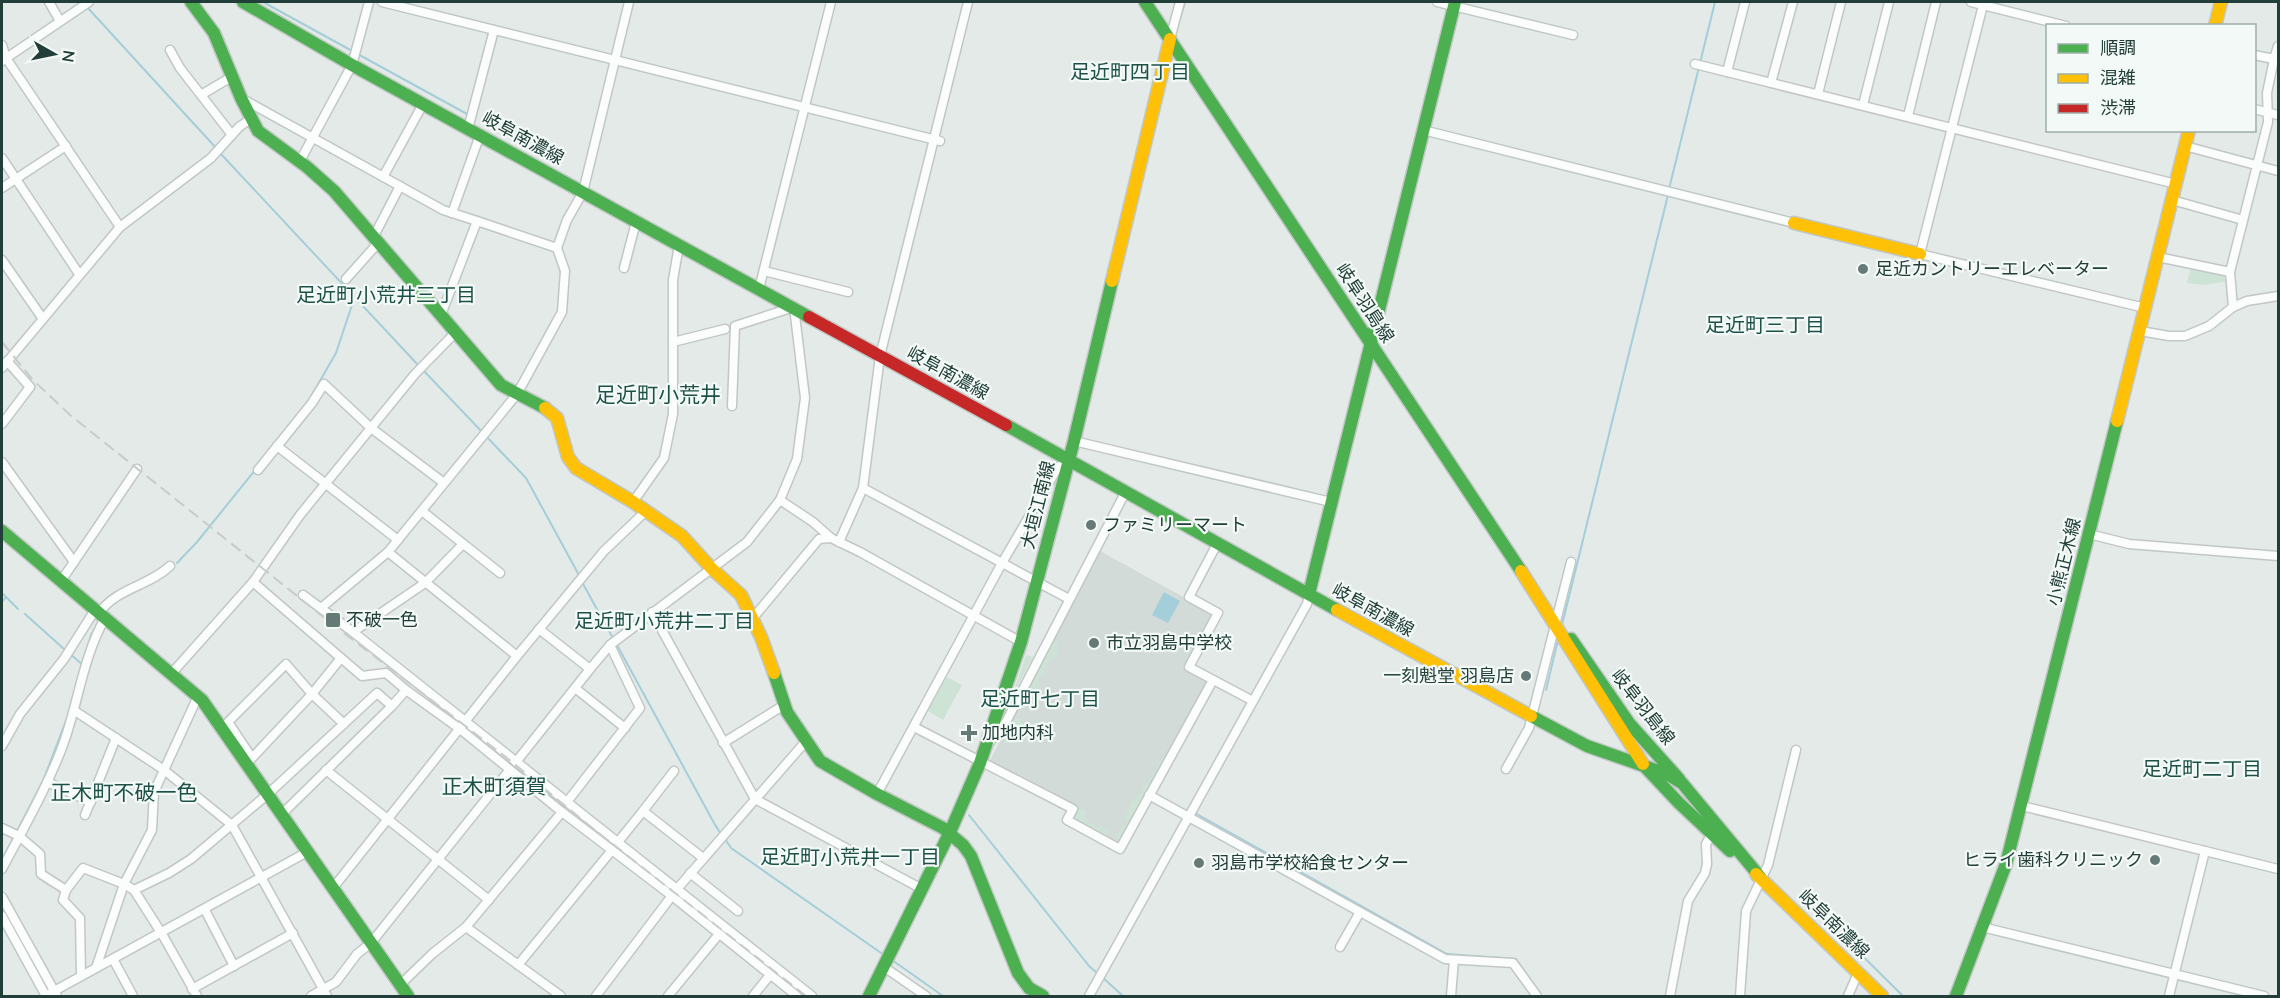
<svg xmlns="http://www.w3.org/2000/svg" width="2280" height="998" font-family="'Nunito Sans','Noto Sans JP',sans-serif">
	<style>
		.built { fill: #d2dbd8 }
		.green { fill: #cde3d6 }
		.water { fill: #a4ced9 }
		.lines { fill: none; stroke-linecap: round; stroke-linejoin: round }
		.stream { stroke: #a4ced9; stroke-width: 2 }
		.street-casing { stroke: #c1c7c5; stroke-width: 11 }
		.fast-casing { stroke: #c0c7c5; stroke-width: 15 }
		.slow-casing { stroke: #c0c7c5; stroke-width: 15 }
		.jam-casing { stroke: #c0c7c5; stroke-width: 15 }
		.street { stroke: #fbfcfc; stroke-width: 8 }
		.fast { stroke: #4caf50; stroke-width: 12 }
		.slow { stroke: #ffc107; stroke-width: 12 }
		.jam { stroke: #c62828; stroke-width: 12 }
		.rail { stroke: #c7cbca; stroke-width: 2; stroke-dasharray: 12 6; stroke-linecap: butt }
		.poi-dot { fill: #657a76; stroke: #f3f9f6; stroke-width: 2 }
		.labels { text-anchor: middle; stroke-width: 4.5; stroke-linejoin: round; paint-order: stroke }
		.street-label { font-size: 18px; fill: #213e38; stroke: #f3f9f6 }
		.poi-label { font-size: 18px; fill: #213e38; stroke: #f3f9f6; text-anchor: start }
		.neighbourhood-label { font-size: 20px; fill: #1d5148; stroke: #f3f9f6 }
		.quarter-label { font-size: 21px; fill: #1d5148; stroke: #f3f9f6 }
	</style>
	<rect width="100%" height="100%" fill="#e4eae8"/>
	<!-- built -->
	<polygon class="built" points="1100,551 1214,614 1185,670 1207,683 1120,846 1072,820 1078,808 989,762"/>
	<!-- green -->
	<g class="green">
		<polygon points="2192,264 2226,273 2228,281 2204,285 2187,283"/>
		<path d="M 1053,641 L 1057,643 C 1059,654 1057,657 1048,663 L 1044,673 L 1039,678 L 1039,692 L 1024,704 L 1029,684 L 1037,675 L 1040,665 L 1047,657 L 1047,649 Z"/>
		<polygon points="1026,655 1033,657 1012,696"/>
		<polygon points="947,677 962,685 943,720 928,711"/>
		<path d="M 1020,718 L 1023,725 C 1020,736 1017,744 1003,743 L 1014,720 Z"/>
		<path d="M 1163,757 L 1165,762 L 1124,841 L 1119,841 L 1117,835 L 1122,826 L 1127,824 L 1125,817 L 1132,801 L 1142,792 L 1143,787 C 1153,780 1155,767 1163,757 Z"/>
		<path d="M 1080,809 L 1086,810 L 1085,819 L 1096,827 L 1105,828 L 1112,839 C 1102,836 1080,824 1071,818 L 1073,811 Z"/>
	</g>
	<!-- water -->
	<polygon class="water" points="1164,592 1180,601 1168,623 1152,615"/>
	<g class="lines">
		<!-- stream -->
		<g class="stream">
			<polyline points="263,2 467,114"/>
			<polyline points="87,7 217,149"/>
			<polyline points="1180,19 1185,2"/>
			<polyline points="220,153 419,366"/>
			<polyline points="1669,189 1715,2"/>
			<polyline points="423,370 526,478 580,577"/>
			<polyline points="309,400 336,353 354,299"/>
			<polyline points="177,563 197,542 256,469"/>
			<polyline points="582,582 614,640"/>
			<polyline points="2,593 18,609"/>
			<polyline points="2,602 6,597"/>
			<polyline points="25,614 64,649"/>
			<polyline points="1561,629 1668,195"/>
			<polyline points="617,645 714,823 721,834"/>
			<polyline points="88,646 91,635 99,622"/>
			<polyline points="70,654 83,665"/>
			<polyline points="1546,690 1558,640"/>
			<polyline points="1195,813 1447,954 1516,959 1534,985"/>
			<polyline points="969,815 1089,966 1097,973"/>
			<polyline points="17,831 43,781 67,718"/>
			<polyline points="725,839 731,848 884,955"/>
			<polyline points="2,859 13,839"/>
			<polyline points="2,906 46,987"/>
			<polyline points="1823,917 1903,996"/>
			<polyline points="1977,924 1981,914"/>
			<polyline points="892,960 943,996"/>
			<polyline points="1102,977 1123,996"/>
		</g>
		<!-- street casing -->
		<g class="street-casing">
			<g id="street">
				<polyline points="49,2 60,21"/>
				<polyline points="382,2 940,141"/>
				<polyline points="1437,2 1573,35"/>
				<polyline points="1971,2 2066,26"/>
				<polyline points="1983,5 1920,254 2145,308"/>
				<polyline points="1170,39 1180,2"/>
				<polyline points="2,45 6,58 120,227"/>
				<polyline points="170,50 180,68 232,135"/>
				<polyline points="2254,55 2274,59 2278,46"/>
				<polyline points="2,61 89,2"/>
				<polyline points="1695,64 2176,184"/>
				<polyline points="1727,72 1745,2"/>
				<polyline points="1771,83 1793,2"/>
				<polyline points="1818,94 1841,2"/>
				<polyline points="201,95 233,76"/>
				<polyline points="241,98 443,210 477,221"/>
				<polyline points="1863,105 1889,2"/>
				<polyline points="2254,109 2278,115"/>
				<polyline points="1908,116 1936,2"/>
				<polyline points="468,129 494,30"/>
				<polyline points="1423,130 1794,223"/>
				<polyline points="2185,146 2278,171"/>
				<polyline points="2,158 79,274"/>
				<polyline points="300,161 352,65 369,2"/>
				<polyline points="383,177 423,104"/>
				<polyline points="2,188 66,146"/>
				<polyline points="2172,200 2243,220"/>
				<polyline points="452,213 480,135"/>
				<polyline points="374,236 400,186"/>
				<polyline points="2158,257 2230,272"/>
				<polyline points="2,260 43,319"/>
				<polyline points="624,268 636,222"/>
				<polyline points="764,271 848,292"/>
				<polyline points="346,279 379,242"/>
				<polyline points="759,289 831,2"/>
				<polyline points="2233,307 2230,272 2268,122 2267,93 2274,59"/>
				<polyline points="441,315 477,221 557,248"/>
				<polyline points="2140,331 2169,336 2185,336 2209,326 2233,307 2247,301 2278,296"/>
				<polyline points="673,342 725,329"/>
				<polyline points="2,368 120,227 211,158 239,127 252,118"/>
				<polyline points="2,424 30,387 7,361"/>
				<polyline points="1074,441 1331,502"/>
				<polyline points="277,446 398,540"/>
				<polyline points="2,462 74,562"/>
				<polyline points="258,470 312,403 324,384 371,428 444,483"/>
				<polyline points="863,488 1069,599"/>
				<polyline points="780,500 813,522 831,538 860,552 1021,642"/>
				<polyline points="633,502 664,458 673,414 673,280 679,245"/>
				<polyline points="422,511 500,573"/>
				<polyline points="2089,534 2129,544 2278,556"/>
				<polyline points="839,542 863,488 880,356 968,2"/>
				<polyline points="1218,542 1189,597 1218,613 1189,667 1253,701"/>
				<polyline points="463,544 425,583 353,632 567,802"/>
				<polyline points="61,581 137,469"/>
				<polyline points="253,582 341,658"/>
				<polyline points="303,595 353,632"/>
				<polyline points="321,608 388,552"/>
				<polyline points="652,612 755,799 922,889"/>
				<path d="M 99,613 C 117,588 149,586 170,566"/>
				<polyline points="753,618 819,539 831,538"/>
				<polyline points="610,645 640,708 567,802 812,996"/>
				<polyline points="517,656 388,552 517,394 562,312 565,271 557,248 567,220 583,192 629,2"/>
				<polyline points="590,669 610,645 747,542 780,500 797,459 805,398 794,307 735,326 732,406"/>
				<polyline points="172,673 253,582 300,515 415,374 456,332"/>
				<polyline points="575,688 625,728"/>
				<polyline points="75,711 164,770 232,825 327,996"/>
				<polyline points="914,727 1073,809 1067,820 1120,849 1213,680"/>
				<polyline points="723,743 784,705"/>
				<polyline points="989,743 1006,722 1126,491"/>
				<polyline points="2,746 20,714 64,659 95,610"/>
				<polyline points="516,762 590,669 539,629"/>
				<polyline points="1506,769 1529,728 1571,562"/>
				<polyline points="326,770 489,900"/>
				<polyline points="47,782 91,802"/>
				<polyline points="877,794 1002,563 1058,467 1068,463"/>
				<polyline points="1149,795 1445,959 1513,963 1537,996"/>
				<polyline points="2022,806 2278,869"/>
				<polyline points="643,811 674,771"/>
				<polyline points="562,812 672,896 797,996"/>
				<polyline points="282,814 392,706"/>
				<polyline points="85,815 116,738"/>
				<polyline points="2,828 19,836 40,854 41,874 66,890"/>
				<polyline points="618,842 643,811 703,858"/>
				<path d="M 2,869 C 23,829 47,788 63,745 C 78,704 83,657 105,618"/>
				<polyline points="690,873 738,911"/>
				<polyline points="333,888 517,656 604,551 646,511"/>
				<polyline points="134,890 169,873 191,859 268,794 377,693 392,706 406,690 386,673 362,676 341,658 312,694 252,758 228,722 286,664 312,694 344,724"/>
				<polyline points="2,897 57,996"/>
				<polyline points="205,910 234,966"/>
				<polyline points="2,916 46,996"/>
				<polyline points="466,927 561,996"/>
				<polyline points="1982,927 2264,996"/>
				<polyline points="1340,947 1360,912"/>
				<polyline points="113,959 133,996"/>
				<polyline points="518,965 612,850"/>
				<polyline points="884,967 926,996"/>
				<polyline points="96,968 124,884 152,830 154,792 198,696"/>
				<polyline points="81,976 80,918 63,900 66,890 83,868 124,884 134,890 162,934 197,996"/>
				<polyline points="400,985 432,954 466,927 562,812 460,729 406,690"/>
				<polyline points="192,989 293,933"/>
				<polyline points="45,996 309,851"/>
				<polyline points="311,996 336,982 357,954 371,943 507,773"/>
				<polyline points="596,996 677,889 807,740"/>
				<polyline points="668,996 719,934"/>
				<polyline points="753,996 770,975"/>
				<polyline points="1089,996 1307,604 1309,594"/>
				<polyline points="1451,996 1454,960"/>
				<polyline points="1670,996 1688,901 1705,873 1707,864 1706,844 1711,835"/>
				<polyline points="1740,996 1746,911 1768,865 1796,750"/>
				<polyline points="1848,996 1858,973"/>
				<polyline points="2169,996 2205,851"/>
			</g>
		</g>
		<!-- fast casing -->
		<g class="fast-casing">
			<g id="fast">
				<polyline points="191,2 214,33 241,98 258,131 307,167 334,191 501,385 545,408"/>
				<polyline points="243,2 352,65 809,317"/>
				<polyline points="1145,2 1521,571"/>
				<polyline points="1006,425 1337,610"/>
				<polyline points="2,531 202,700 408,996"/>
				<polyline points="1309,594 1455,2"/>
				<polyline points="1571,639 1629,723 1679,779"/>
				<polyline points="774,673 787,712 820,761 877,794 943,828 963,845 971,856 1018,973 1029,988 1043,996"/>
				<polyline points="1531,716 1587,746 1667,774 1682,783 1761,878"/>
				<polyline points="1646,768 1679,803 1730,851"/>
				<polyline points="869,996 950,832 980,763 1021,642 1074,441 1112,281"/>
				<polyline points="1956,996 2006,864 2117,421"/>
			</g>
		</g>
		<!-- slow casing -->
		<g class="slow-casing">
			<g id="slow">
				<polyline points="2215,26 2221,2"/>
				<polyline points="1794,223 1920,254"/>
				<polyline points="1112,281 1170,39"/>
				<polyline points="545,408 557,418 568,457 576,468 633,502 682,536 712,569 741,595 761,637 774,673"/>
				<polyline points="2117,421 2189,130"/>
				<polyline points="1521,571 1643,764"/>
				<polyline points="1337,610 1531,716"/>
				<polyline points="1756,874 1882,996"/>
			</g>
		</g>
		<!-- jam casing -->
		<g class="jam-casing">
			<polyline id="jam" points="809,317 1006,425"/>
		</g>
		<!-- street -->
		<use href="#street" class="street"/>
		<!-- fast -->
		<use href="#fast" class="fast"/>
		<!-- slow -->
		<use href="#slow" class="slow"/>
		<!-- jam -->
		<use href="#jam" class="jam"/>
		<!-- rail -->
		<polyline class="rail" points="2,342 32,379 70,415 331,623 507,758 591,827 806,996"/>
	</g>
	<!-- markers -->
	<g class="poi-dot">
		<circle cx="1863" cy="269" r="6"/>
		<circle cx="1091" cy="525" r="6"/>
		<rect x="325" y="612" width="16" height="16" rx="3"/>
		<circle cx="1094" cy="643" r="6"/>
		<circle cx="1526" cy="676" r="6"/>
		<path d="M966 724h6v6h6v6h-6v6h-6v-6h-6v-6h6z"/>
		<circle cx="2155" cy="860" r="6"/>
		<circle cx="1199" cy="863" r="6"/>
	</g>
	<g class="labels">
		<!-- street labels -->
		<g class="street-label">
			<text transform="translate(523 138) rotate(29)" y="6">岐阜南濃線</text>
			<text transform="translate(1365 303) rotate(57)" y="6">岐阜羽島線</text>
			<text transform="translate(948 373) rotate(29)" y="6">岐阜南濃線</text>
			<text transform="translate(1038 505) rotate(-76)" y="6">大垣江南線</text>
			<text transform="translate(2064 562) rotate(-76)" y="6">小熊正木線</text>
			<text transform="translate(1373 610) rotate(29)" y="6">岐阜南濃線</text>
			<text transform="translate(1643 707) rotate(52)" y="6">岐阜羽島線</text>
			<text transform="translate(1834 924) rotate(44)" y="6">岐阜南濃線</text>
		</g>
		<!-- poi labels -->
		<g class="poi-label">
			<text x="1875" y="275">足近カントリーエレベーター</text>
			<text x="1103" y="531">ファミリーマート</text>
			<text x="346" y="626">不破一色</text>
			<text x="1106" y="649">市立羽島中学校</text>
			<text x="1514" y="682" text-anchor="end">一刻魁堂 羽島店</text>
			<text x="982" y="739">加地内科</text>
			<text x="2143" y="866" text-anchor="end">ヒライ歯科クリニック</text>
			<text x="1211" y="869">羽島市学校給食センター</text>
		</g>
		<!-- neighbourhood labels -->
		<g class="neighbourhood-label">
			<text x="1130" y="79">足近町四丁目</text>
			<text x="386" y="302">足近町小荒井三丁目</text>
			<text x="1765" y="332">足近町三丁目</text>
			<text x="664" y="628">足近町小荒井二丁目</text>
			<text x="1040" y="706">足近町七丁目</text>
			<text x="2202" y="776">足近町二丁目</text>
			<text x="850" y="864">足近町小荒井一丁目</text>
		</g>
		<!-- quarter labels -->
		<g class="quarter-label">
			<text x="658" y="402">足近町小荒井</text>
			<text x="494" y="794">正木町須賀</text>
			<text x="124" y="800">正木町不破一色</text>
		</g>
	</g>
	<!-- border -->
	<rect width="2280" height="998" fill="none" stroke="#213e38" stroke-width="6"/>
	<!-- legend -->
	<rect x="2046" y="24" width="210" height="108" fill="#f3f9f6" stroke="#9faeaa" stroke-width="1.5"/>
	<rect x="2058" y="44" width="30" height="9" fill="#4caf50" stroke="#9faeaa" stroke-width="1.5"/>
	<text x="2100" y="54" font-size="18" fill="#213e38">順調</text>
	<rect x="2058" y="74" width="30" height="9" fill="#ffc107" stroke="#9faeaa" stroke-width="1.5"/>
	<text x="2100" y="84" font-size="18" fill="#213e38">混雑</text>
	<rect x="2058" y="104" width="30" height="9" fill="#c62828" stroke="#9faeaa" stroke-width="1.5"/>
	<text x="2100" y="114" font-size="18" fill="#213e38">渋滞</text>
	<!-- north arrow -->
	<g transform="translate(54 54) rotate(99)" stroke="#f3f9f6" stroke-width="4.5" paint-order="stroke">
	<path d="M0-4.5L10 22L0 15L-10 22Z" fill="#213e38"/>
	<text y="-9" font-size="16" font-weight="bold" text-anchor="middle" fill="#213e38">N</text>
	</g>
</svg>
